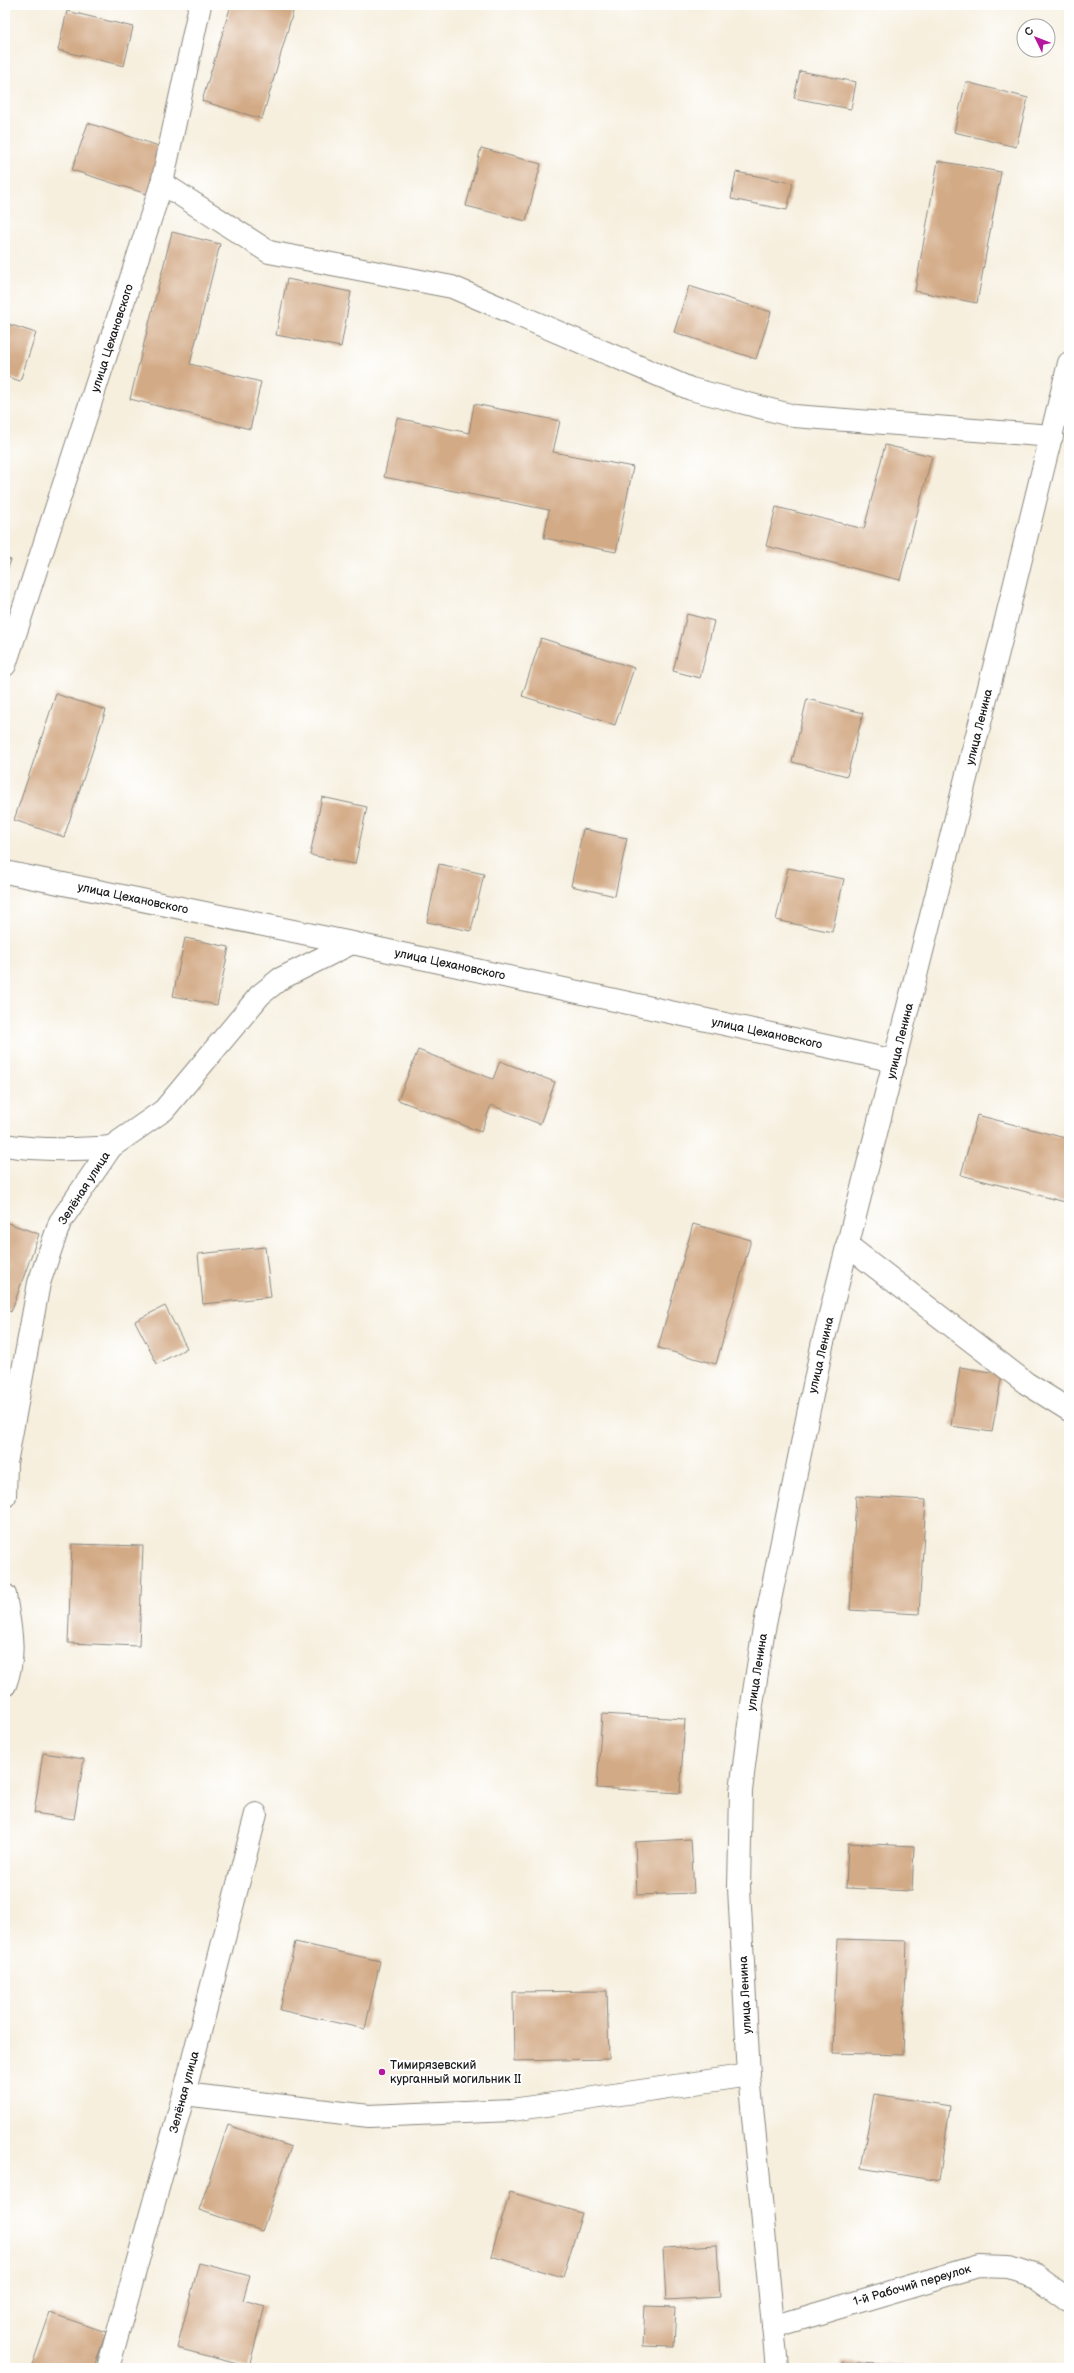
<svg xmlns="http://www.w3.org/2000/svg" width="1074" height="2373" font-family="'Balsamiq Sans',sans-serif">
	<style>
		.building { fill: #d3aa86 }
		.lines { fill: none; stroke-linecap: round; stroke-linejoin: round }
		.minor-casing { stroke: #89867d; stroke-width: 24 }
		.minor { stroke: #fff; stroke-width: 22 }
		.poi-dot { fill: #b5179e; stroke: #fff; stroke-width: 1.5 }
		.labels { text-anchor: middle; stroke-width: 4; stroke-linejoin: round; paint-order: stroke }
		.street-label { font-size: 12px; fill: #1c1c1c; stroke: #fff }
		.poi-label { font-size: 12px; fill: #1c1c1c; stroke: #fff; text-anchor: start }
	</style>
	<rect width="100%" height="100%" fill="#fff"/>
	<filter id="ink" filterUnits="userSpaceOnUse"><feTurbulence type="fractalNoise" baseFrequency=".025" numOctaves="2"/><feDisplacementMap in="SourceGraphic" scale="8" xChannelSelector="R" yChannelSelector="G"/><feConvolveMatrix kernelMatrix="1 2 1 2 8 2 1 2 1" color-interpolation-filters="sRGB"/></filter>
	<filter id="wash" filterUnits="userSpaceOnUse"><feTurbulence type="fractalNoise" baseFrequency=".012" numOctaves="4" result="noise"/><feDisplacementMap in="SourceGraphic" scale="16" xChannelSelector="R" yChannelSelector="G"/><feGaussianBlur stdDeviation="0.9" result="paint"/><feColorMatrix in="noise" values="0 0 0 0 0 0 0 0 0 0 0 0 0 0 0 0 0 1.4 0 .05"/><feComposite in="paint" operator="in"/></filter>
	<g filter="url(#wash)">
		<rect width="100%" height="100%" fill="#f6efde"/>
		<g id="blocks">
			<!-- building -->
			<g class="building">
				<polygon points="231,5 295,5 262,119 202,101"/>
				<polygon points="67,11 133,27 124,66 58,50"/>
				<polygon points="800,71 856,82 851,109 794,98"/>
				<polygon points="966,82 1028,98 1016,147 954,132"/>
				<polygon points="88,123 168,149 153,196 72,170"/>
				<polygon points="481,148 541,164 526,221 466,206"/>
				<polygon points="938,161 1001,172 977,303 915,291"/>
				<polygon points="736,172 793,183 787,210 731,199"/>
				<polygon points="172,232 220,244 190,364 261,382 250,429 130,399"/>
				<polygon points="287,279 351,292 341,347 276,335"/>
				<polygon points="689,286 771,312 756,359 674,332"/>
				<polygon points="5,323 36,333 20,381 5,376"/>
				<polygon points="474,404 560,421 553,452 633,467 616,552 544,538 549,510 384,477 397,418 469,433"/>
				<polygon points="885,445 932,456 900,580 766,546 776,507 864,529"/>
				<polygon points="5,558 11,560 5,576"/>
				<polygon points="687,614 714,621 700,678 673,671"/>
				<polygon points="541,638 634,668 615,725 522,696"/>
				<polygon points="56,694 106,710 64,837 14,820"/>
				<polygon points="807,699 863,713 847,776 792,762"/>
				<polygon points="322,797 367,807 355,864 310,855"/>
				<polygon points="583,829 627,838 615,896 571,886"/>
				<polygon points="439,864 484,874 471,931 427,922"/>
				<polygon points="788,868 844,879 832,932 776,920"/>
				<polygon points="185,938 229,947 217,1005 173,996"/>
				<polygon points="418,1050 493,1079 500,1061 555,1082 540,1124 491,1105 481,1132 398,1100"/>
				<polygon points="977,1115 1069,1139 1069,1203 961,1175"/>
				<polygon points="5,1222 39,1234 11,1312 5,1309"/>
				<polygon points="693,1224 751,1240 716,1364 658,1348"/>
				<polygon points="265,1247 271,1297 203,1304 198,1254"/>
				<polygon points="165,1306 187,1348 157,1364 135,1321"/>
				<polygon points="960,1367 1002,1374 992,1432 951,1426"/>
				<polygon points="856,1496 926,1500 919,1614 850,1610"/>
				<polygon points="72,1544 143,1546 139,1646 68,1643"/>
				<polygon points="602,1714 685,1719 680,1793 597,1788"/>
				<polygon points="43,1753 84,1759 74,1819 34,1813"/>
				<polygon points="691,1839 694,1893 637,1895 635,1842"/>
				<polygon points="848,1843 914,1846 912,1891 846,1888"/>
				<polygon points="837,1939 907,1941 903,2055 833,2053"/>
				<polygon points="295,1942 380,1961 365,2029 280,2010"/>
				<polygon points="5,1949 8,1949 6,1964 5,1964"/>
				<polygon points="607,1991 609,2059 514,2061 513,1992"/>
				<polygon points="874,2094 950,2106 939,2181 861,2168"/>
				<polygon points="228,2125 291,2147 262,2231 199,2210"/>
				<polygon points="510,2192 582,2213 563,2277 491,2256"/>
				<polygon points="717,2245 720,2297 666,2300 663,2248"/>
				<polygon points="199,2263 250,2276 243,2300 265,2306 249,2367 177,2348"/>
				<polygon points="645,2306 676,2307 674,2347 643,2346"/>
				<polygon points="50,2313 106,2332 94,2368 31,2368"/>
				<polygon points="842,2362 932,2367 932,2368 841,2368"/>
			</g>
		</g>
	</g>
	<g filter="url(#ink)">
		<use href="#blocks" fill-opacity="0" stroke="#89867d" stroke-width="1"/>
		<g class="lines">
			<!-- minor casing -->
			<g class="minor-casing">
				<g id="minor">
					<polyline points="162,183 269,252 452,287 691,389 794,416 1052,436"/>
					<polyline points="5,665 162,183 200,5"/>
					<polyline points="5,872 352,943 895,1061"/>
					<path d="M 5,1145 C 41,1151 75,1150 111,1147"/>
					<polyline points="847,1245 1026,1383 1069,1410"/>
					<polyline points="5,1496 6,1463 39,1283 60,1222 111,1147 164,1110 260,995 280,979 352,943"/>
					<path d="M 5,1595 C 10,1628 17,1653 5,1685"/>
					<polyline points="184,2094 369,2116 512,2110 749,2075"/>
					<polyline points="773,2327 978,2266 1009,2267 1036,2276 1069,2300"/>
					<polyline points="108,2368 184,2094 256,1814"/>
					<polyline points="777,2368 749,2075 739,1888 741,1791 749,1724 763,1634 822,1346 1003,632 1069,363"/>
				</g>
			</g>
			<!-- minor -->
			<use href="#minor" class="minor"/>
		</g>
	</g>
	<!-- markers -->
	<circle class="poi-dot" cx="382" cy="2072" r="4"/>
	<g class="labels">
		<!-- street labels -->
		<g class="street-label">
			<text transform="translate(112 338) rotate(-72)" y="4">улица Цехановского</text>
			<text transform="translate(979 727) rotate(-76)" y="4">улица Ленина</text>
			<text transform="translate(133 898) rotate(12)" y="4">улица Цехановского</text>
			<text transform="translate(450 964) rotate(12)" y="4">улица Цехановского</text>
			<text transform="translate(767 1033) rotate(12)" y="4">улица Цехановского</text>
			<text transform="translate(900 1041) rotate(-76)" y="4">улица Ленина</text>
			<text transform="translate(84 1188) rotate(-57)" y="4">Зелёная улица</text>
			<text transform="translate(821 1355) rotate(-77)" y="4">улица Ленина</text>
			<text transform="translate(757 1672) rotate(-81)" y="4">улица Ленина</text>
			<text transform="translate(745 1995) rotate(-93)" y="4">улица Ленина</text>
			<text transform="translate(184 2092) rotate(-75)" y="4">Зелёная улица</text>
			<text transform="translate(912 2285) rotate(-16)" y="4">1-й Рабочий переулок</text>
		</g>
		<!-- poi labels -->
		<g class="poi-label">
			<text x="390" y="2069">Тимирязевский<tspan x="390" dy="14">курганный могильник II</tspan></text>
		</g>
	</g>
	<!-- margin -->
	<rect width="1074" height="2373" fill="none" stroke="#fff" stroke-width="20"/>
	<!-- north arrow -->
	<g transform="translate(1036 38) rotate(313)"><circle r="19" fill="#ffffff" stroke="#a4a4a4"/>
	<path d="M0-3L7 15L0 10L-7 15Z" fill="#b5179e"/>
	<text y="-6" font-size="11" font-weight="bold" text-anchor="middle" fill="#1c1c1c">С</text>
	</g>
</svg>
